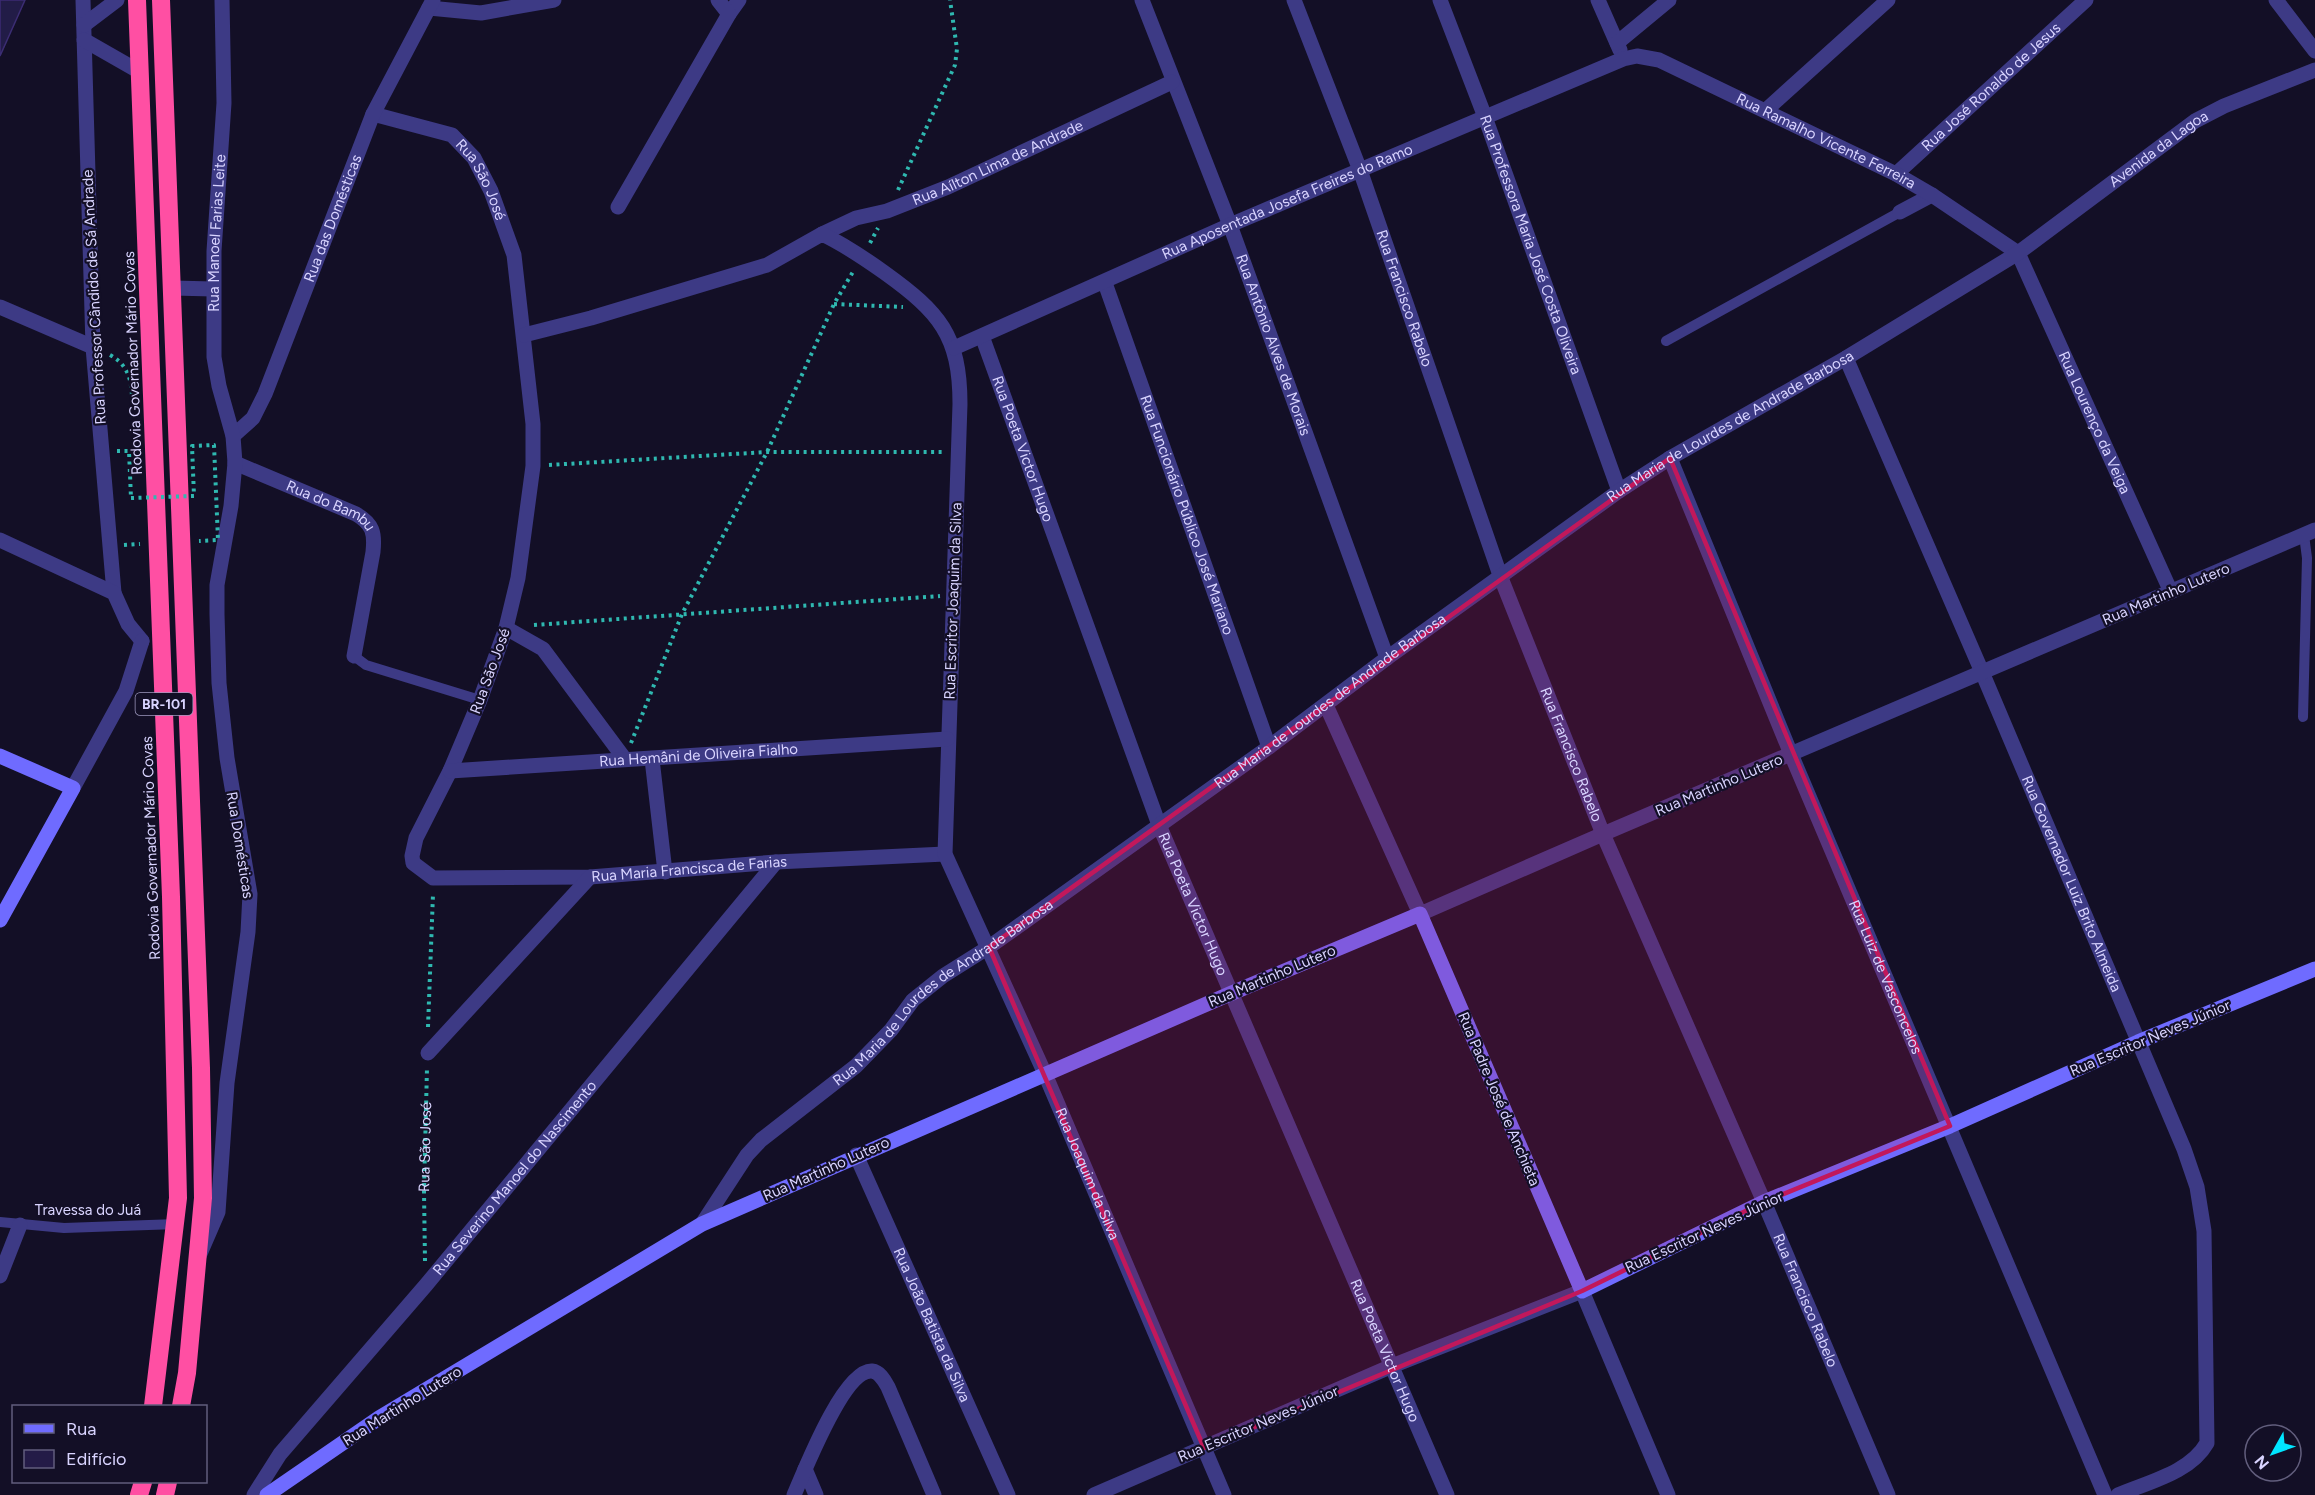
<svg xmlns="http://www.w3.org/2000/svg" width="2315" height="1495" font-family="Figtree,sans-serif">
	<style>
		.building { fill: #241b47; stroke: #3b2d73; stroke-width: 1.5; filter: url(#shadow) }
		.lines { fill: none; stroke-linecap: round; stroke-linejoin: round }
		.path { stroke: #2fb8b0; stroke-width: 4; stroke-dasharray: 3 4.5; stroke-linecap: butt }
		.lane { stroke: #3d3a85; stroke-width: 10 }
		.street { stroke: #3d3a85; stroke-width: 15 }
		.secondary { stroke: #6f6bff; stroke-width: 15 }
		.highway { stroke: #ff4fa3; stroke-width: 18 }
		.path-bridge { stroke: #2fb8b0; stroke-width: 4; stroke-dasharray: 3 4.5; stroke-linecap: butt }
		.marked { fill: #c2185b; fill-opacity: 0.2; stroke: #c2185b; stroke-width: 4.5; stroke-linejoin: round }
		.labels { text-anchor: middle; stroke-width: 4.5; stroke-linejoin: round; paint-order: stroke }
		.shield { fill: #130f26; stroke: #9e99be; stroke-width: 1.5 }
		.shield-label { font-size: 14px; font-weight: bold; fill: #d9d4ff }
		.street-label { font-size: 15px; fill: #d9d4ff; stroke: #130f26 }
	</style>
	<defs>
		<filter id="shadow"><feDropShadow dx="-5.5" dy="5.5" stdDeviation="1.5" flood-color="#0009"/></filter>
	</defs>
	<rect width="100%" height="100%" fill="#130f26"/>
	<!-- building -->
	<polygon class="building" points="0,0 25,0 0,56"/>
	<g class="lines">
		<!-- path -->
		<g class="path">
			<polyline points="898,190 955,65 957,49 950,0"/>
			<polyline points="870,243 878,228"/>
			<polyline points="834,304 903,307"/>
			<path d="M 110,355 C 136,369 131,394 133,420"/>
			<polyline points="117,451 129,451 131,498"/>
			<polyline points="549,465 767,452 943,452"/>
			<polyline points="124,545 140,544"/>
			<polyline points="534,625 940,596"/>
			<polyline points="631,743 682,614 767,452 834,304 854,270"/>
			<polyline points="428,1027 433,894"/>
			<path id="s1" d="M 425,1261 L 424,1191 L 427,1068"/>
		</g>
		<!-- lane -->
		<g class="lane">
			<polyline points="1666,341 1900,212"/>
			<polyline points="354,656 366,665 480,700"/>
			<polyline points="2303,717 2307,558 2304,535"/>
			<polyline points="0,1222 64,1228 177,1224"/>
		</g>
		<!-- street -->
		<g class="street">
			<polyline points="83,0 93,347 114,593"/>
			<path id="s2" d="M 1142,0 L 1230,225 L 1387,658"/>
			<path id="s3" d="M 1294,0 L 1360,170 L 1501,578 L 1603,834 L 1764,1202 L 1888,1495"/>
			<path id="s4" d="M 1440,0 L 1485,117 L 1619,491"/>
			<polyline points="1598,0 1620,50"/>
			<polyline points="2276,0 2315,51"/>
			<polyline points="429,8 481,13 554,0"/>
			<polyline points="729,14 739,0"/>
			<polyline points="84,25 117,0"/>
			<polyline points="84,40 140,72"/>
			<polyline points="1617,43 1669,0"/>
			<polyline points="1766,110 1888,0"/>
			<path id="s5" d="M 373,114 L 452,135 L 474,158 L 491,191 L 514,255 L 533,424 L 533,466 L 518,578 L 506,628 L 480,700 L 450,771 L 416,838 L 412,856 L 413,863 L 433,878 L 590,877 L 776,862 L 945,854"/>
			<path id="s6" d="M 1896,174 L 2086,0"/>
			<polyline points="618,207 729,14 718,0"/>
			<polyline points="1900,212 1932,195"/>
			<path id="s7" d="M 822,234 L 856,218 L 887,211 L 948,187 L 1172,82"/>
			<path id="s8" d="M 2018,253 L 2171,592"/>
			<path id="s9" d="M 1105,283 L 1269,747"/>
			<polyline points="173,288 213,289"/>
			<polyline points="0,307 93,347"/>
			<path id="s10" d="M 524,335 L 591,318 L 767,265 L 822,234 C 845,245 864,258 885,273 C 939,312 960,335 960,404 L 945,854 L 1045,1074 L 1224,1495"/>
			<path id="s11" d="M 982,336 L 1159,825 L 1447,1495"/>
			<path id="s12" d="M 954,348 L 1230,225 L 1623,59 L 1637,56 L 1659,60 L 1896,174 L 1932,195 L 2018,253"/>
			<path id="s13" d="M 1846,358 L 1982,672 L 2184,1149 L 2197,1187 L 2204,1231 L 2207,1443 C 2190,1473 2148,1482 2118,1495"/>
			<path id="s14" d="M 233,436 L 253,418 L 265,394 L 373,114 L 433,0"/>
			<path id="s15" d="M 1670,458 L 1791,754 L 2105,1495"/>
			<path id="s16" d="M 235,463 L 356,514 C 373,524 375,533 373,552 L 354,656"/>
			<polyline points="0,540 114,593 128,624 142,641"/>
			<polyline points="506,628 543,649 624,758"/>
			<polyline points="1326,705 1420,914 1603,834 2315,530"/>
			<polyline points="652,759 665,872"/>
			<path id="s17" d="M 450,771 L 947,739"/>
			<polyline points="73,788 126,691 142,641"/>
			<polyline points="428,1053 590,877"/>
			<path id="s18" d="M 856,1155 L 1008,1495"/>
			<path id="s19" d="M 702,1224 L 747,1155 L 761,1140 L 856,1066 L 891,1030 L 913,1000 L 943,976 L 989,947 L 1269,747 L 1387,658 L 1619,491 L 1670,458 L 1846,358 L 2018,253 L 2195,121 L 2224,106 L 2315,70"/>
			<path id="s20" d="M 199,1256 L 218,1212 L 227,1083 L 248,932 L 250,894 L 227,758 L 219,683 L 217,614 L 217,585 L 231,506 L 235,463 L 233,436 L 219,386 L 214,357 L 214,251 L 224,103 L 222,0"/>
			<polyline points="0,1276 20,1225"/>
			<polyline points="805,1469 816,1495"/>
			<path id="s21" d="M 254,1495 L 280,1454 L 426,1285 L 776,862"/>
			<path d="M 794,1495 C 804,1472 844,1369 872,1371 C 880,1372 884,1380 888,1387 L 934,1495"/>
			<polyline points="1094,1495 1392,1366 1582,1291 1668,1495"/>
		</g>
		<!-- secondary -->
		<g class="secondary">
			<polyline points="0,756 73,788 0,920"/>
			<polyline points="267,1495 379,1418 702,1224 1232,993 1420,914 1582,1291 1764,1202 1950,1126 2138,1042 2315,969"/>
		</g>
		<!-- highway -->
		<g class="highway">
			<polyline points="137,0 171,897 178,1198 153,1406"/>
			<polyline points="161,0 201,1068 203,1198 187,1373 181,1406"/>
			<polyline points="139,1495 143,1482"/>
			<polyline points="165,1495 168,1482"/>
		</g>
		<!-- path-bridge -->
		<polyline class="path-bridge" points="131,498 194,496 192,446 214,445 218,540 199,541"/>
	</g>
	<!-- marked area -->
	<path class="marked" d="M 1670,458 L 1950,1126 L 1764,1202 L 1582,1291 L 1204,1448 L 989,947 Z"/>
	<g class="labels">
		<!-- shield labels -->
		<rect class="shield" x="135.5" y="693" width="57" height="22" rx="4.5"/>
		<g class="shield-label">
			<text x="164" y="709">BR-101</text>
		</g>
		<!-- street labels -->
		<g class="street-label">
			<text dy="5" stroke="none"><textPath href="#s6" startOffset="129">Rua José Ronaldo de Jesus</textPath></text>
			<text dy="5" stroke="none"><textPath href="#s12" startOffset="951">Rua Ramalho Vicente Ferreira</textPath></text>
			<text dy="5" stroke="none"><textPath href="#s19" startOffset="1821">Avenida da Lagoa</textPath></text>
			<text dy="5" stroke="none"><textPath href="#s7" startOffset="190">Rua Aílton Lima de Andrade</textPath></text>
			<text dy="5" stroke="none"><textPath href="#s5" startOffset="136">Rua São José</textPath></text>
			<text dy="5" stroke="none"><textPath href="#s12" startOffset="364">Rua Aposentada Josefa Freires do Ramo</textPath></text>
			<text dy="5" stroke="none"><textPath href="#s14" startOffset="242">Rua das Domésticas</textPath></text>
			<text dy="5" stroke="none"><textPath href="#s20" startOffset="1035">Rua Manoel Farias Leite</textPath></text>
			<text dy="5" stroke="none"><textPath href="#s4" startOffset="261">Rua Professora Maria José Costa Oliveira</textPath></text>
			<text transform="translate(94 297) rotate(-93)" y="5">Rua Professor Cândido de Sá Andrade</text>
			<text dy="5" stroke="none"><textPath href="#s3" startOffset="318">Rua Francisco Rabelo</textPath></text>
			<text dy="5" stroke="none"><textPath href="#s2" startOffset="369">Rua Antônio Alves de Morais</textPath></text>
			<text transform="translate(133 363) rotate(-92)" y="5">Rodovia Governador Mário Covas</text>
			<text dy="5" stroke="none"><textPath href="#s8" startOffset="186">Rua Lourenço da Veiga</textPath></text>
			<text dy="5" stroke="none"><textPath href="#s19" startOffset="1310">Rua Maria de Lourdes de Andrade Barbosa</textPath></text>
			<text dy="5" stroke="none"><textPath href="#s11" startOffset="120">Rua Poeta Victor Hugo</textPath></text>
			<text dy="5" stroke="none"><textPath href="#s16" startOffset="105">Rua do Bambu</textPath></text>
			<text dy="5" stroke="none"><textPath href="#s9" startOffset="246">Rua Funcionário Público José Mariano</textPath></text>
			<text transform="translate(2166 594) rotate(-23)" y="5">Rua Martinho Lutero</text>
			<text transform="translate(953 601) rotate(-88)" y="5">Rua Escritor Joaquim da Silva</text>
			<text transform="translate(490 671) rotate(-70)" y="5">Rua São José</text>
			<text dy="5" stroke="none"><textPath href="#s19" startOffset="824">Rua Maria de Lourdes de Andrade Barbosa</textPath></text>
			<text dy="5" stroke="none"><textPath href="#s17" startOffset="249">Rua Hemâni de Oliveira Fialho</textPath></text>
			<text dy="5" stroke="none"><textPath href="#s3" startOffset="804">Rua Francisco Rabelo</textPath></text>
			<text transform="translate(1719 785) rotate(-23)" y="5">Rua Martinho Lutero</text>
			<text transform="translate(240 845) rotate(81)" y="5">Rua Domésticas</text>
			<text transform="translate(151 848) rotate(-92)" y="5">Rodovia Governador Mário Covas</text>
			<text dy="5" stroke="none"><textPath href="#s5" startOffset="1131">Rua Maria Francisca de Farias</textPath></text>
			<text dy="5" stroke="none"><textPath href="#s13" startOffset="572">Rua Governador Luiz Brito Almeida</textPath></text>
			<text dy="5" stroke="none"><textPath href="#s11" startOffset="606">Rua Poeta Victor Hugo</textPath></text>
			<text transform="translate(1272 976) rotate(-23)" y="5">Rua Martinho Lutero</text>
			<text dy="5" stroke="none"><textPath href="#s15" startOffset="562">Rua Luiz de Vasconcelos</textPath></text>
			<text dy="5" stroke="none"><textPath href="#s19" startOffset="338">Rua Maria de Lourdes de Andrade Barbosa</textPath></text>
			<text transform="translate(2150 1038) rotate(-23)" y="5">Rua Escritor Neves Júnior</text>
			<text transform="translate(1499 1099) rotate(67)" y="5">Rua Padre José de Anchieta</text>
			<text dy="5" stroke="none"><textPath href="#s1" startOffset="114">Rua São José</textPath></text>
			<text transform="translate(826 1169) rotate(-24)" y="5">Rua Martinho Lutero</text>
			<text dy="5" stroke="none"><textPath href="#s10" startOffset="1350">Rua Joaquim da Silva</textPath></text>
			<text dy="5" stroke="none"><textPath href="#s21" startOffset="411">Rua Severino Manoel do Nascimento</textPath></text>
			<text x="88" y="1215">Travessa do Juá</text>
			<text transform="translate(1704 1232) rotate(-25)" y="5">Rua Escritor Neves Júnior</text>
			<text dy="5" stroke="none"><textPath href="#s3" startOffset="1398">Rua Francisco Rabelo</textPath></text>
			<text dy="5" stroke="none"><textPath href="#s18" startOffset="186">Rua João Batista da Silva</textPath></text>
			<text dy="5" stroke="none"><textPath href="#s11" startOffset="1092">Rua Poeta Victor Hugo</textPath></text>
			<text transform="translate(402 1406) rotate(-32)" y="5">Rua Martinho Lutero</text>
			<text transform="translate(1258 1424) rotate(-23)" y="5">Rua Escritor Neves Júnior</text>
		</g>
	</g>
	<!-- legend -->
	<rect x="12" y="1405" width="195" height="78" fill="#130f26" stroke="#625e7d" stroke-width="1.5"/>
	<rect x="24" y="1424" width="30" height="9" fill="#6f6bff" stroke="#625e7d" stroke-width="1.5"/>
	<text x="66" y="1435" font-size="18" fill="#d9d4ff">Rua</text>
	<rect x="24" y="1450" width="30" height="18" fill="#241b47" stroke="#625e7d" stroke-width="1.5"/>
	<text x="66" y="1465" font-size="18" fill="#d9d4ff">Edifício</text>
	<!-- north arrow -->
	<g transform="translate(2273 1453) rotate(230)"><circle r="28" fill="#130f26" stroke="#625e7d" stroke-width="1.5"/>
	<path d="M0-4.5L10 22L0 15L-10 22Z" fill="#00e5ff"/>
	<text y="-9" font-size="16" font-weight="bold" text-anchor="middle" fill="#d9d4ff">N</text>
	</g>
</svg>
